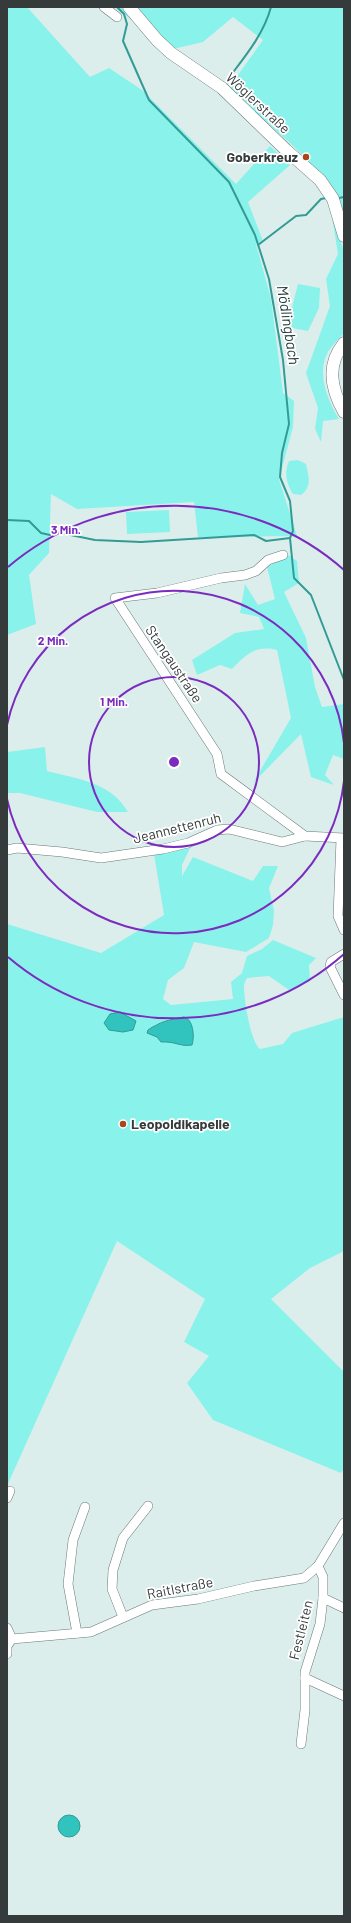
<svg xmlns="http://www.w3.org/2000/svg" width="351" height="1923" font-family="Barlow,sans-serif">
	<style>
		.green { fill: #89f2eb; fill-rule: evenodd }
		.water { fill: #31c4be; stroke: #329b96 }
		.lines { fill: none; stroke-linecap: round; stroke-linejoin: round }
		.stream { stroke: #329b96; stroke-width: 2 }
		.minor-casing { stroke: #697978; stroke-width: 10 }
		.major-casing { stroke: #697978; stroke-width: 13 }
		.minor { stroke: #fff; stroke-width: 9 }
		.major { stroke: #fff; stroke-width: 12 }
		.ring { fill: none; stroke: #7b2cbf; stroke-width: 2 }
		.poi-dot { fill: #ab451b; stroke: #fff; stroke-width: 1.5 }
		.labels { text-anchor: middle; stroke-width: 3.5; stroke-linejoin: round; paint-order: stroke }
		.street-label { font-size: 14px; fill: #343b3a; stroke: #fff }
		.poi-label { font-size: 14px; font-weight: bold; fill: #343b3a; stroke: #fff; text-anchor: end }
		.water-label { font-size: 15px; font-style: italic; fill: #243b3a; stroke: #fff }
		.centre { fill: #7b2cbf; stroke: #fff; stroke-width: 2 }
		.ring-label { font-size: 12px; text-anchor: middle; font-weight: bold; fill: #7b2cbf; stroke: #fff; stroke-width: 3.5; stroke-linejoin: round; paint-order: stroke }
	</style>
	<rect width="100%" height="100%" fill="#dceeec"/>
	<!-- green -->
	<g class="green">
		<polygon points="7,7 27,7 90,77 109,68 142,90 236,184 270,146 290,165 248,202 263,241 256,244 271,299 283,393 294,401 293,427 279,479 297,536 198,537 194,502 77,509 51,494 49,553 29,575 36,624 7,635"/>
		<path d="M 114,7 L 344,7 L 344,215 C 333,172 261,119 228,89 L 263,40 L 233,17 L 203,42 L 173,49 Z"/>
		<path d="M 332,217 L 344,251 L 344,333 C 339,339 332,345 328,352 C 316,373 328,401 339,419 L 323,421 L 321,442 L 315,429 L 318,408 L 306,373 L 330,306 L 326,279 L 338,254 Z"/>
		<polygon points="298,284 320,288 319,308 308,331 287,327"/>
		<path d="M 298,460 L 306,464 C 309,477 312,487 301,495 L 293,494 C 286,483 284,472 289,461 Z"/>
		<polygon points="169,510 170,532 127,534 126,512"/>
		<path d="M 288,555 L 297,561 L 299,583 L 284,592 L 306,638 L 315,687 L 322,707 L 344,704 L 344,759 L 333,755 L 325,775 L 334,785 L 311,777 L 301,734 L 253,783 L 291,718 L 277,650 C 256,645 246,654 232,669 L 220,665 L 197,675 L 192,660 L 235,633 L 264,629 L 259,617 L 240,613 L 245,584 L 258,605 L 275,599 L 267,567 Z"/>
		<path d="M 45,747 L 47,771 C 77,779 111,782 128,812 L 97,812 L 20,793 L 7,793 L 7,752 Z"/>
		<path d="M 191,846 L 182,865 L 182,876 L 193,857 L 253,881 L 263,866 L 278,866 L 269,888 L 274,911 L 273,925 L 269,938 L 246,952 L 194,942 L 184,968 L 168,980 L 163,999 L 171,1005 L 233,999 L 231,982 L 242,973 L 247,956 L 262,949 L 273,940 L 316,958 L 309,965 L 310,981 L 289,990 L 269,976 L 247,978 C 246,980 244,983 244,986 C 244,999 250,1041 260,1049 L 283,1044 L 292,1033 L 344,1017 L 344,1251 L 310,1268 L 271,1299 L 344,1372 L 344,1468 L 341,1473 L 213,1420 L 187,1383 L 209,1356 L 184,1342 L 205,1299 L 117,1241 L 7,1486 L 7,924 L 101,953 L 164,915 L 154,854 ZM 173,1018 L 183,1046 L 173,1041 L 161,1042 L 157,1037 L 154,1025 Z"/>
	</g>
	<!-- water -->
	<g class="water">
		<polygon points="120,1012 136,1021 133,1030 123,1032 109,1030 104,1023 110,1014"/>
		<path d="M 184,1017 C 193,1019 195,1036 192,1045 C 180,1047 175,1041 161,1042 L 157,1037 L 147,1033 L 148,1030 C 159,1022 171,1019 184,1017 Z"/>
		<circle cx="69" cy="1826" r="11"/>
	</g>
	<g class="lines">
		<!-- stream -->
		<g class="stream">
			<polyline points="117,7 124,14 127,24 123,41 149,100 229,182 255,235 269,279 283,360 289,424 282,453 280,477 290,501 293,531 290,538 294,578 311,595 344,680"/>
			<path d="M 231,75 C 247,54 264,33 271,7"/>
			<polyline points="339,198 344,197"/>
			<polyline points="258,245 296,216 306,215 321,199 326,198"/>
			<polyline points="7,520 29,521 41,533 50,535"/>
			<polyline points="56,532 95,540 141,542 254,535 266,541 290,538"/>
		</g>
		<!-- minor casing -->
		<g class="minor-casing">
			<g id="minor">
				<polyline points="104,7 117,17"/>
				<polyline points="283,555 268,560 256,571 245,575 221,578 157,593 115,598 217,754 221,774 305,836 344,838"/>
				<polyline points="341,839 338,916 344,930"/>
				<polyline points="7,850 17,848 62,852 101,858 163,849 188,843 217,830 229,829 282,842 305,836"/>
				<polyline points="344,954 331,962 330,967 344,995"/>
				<polyline points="7,1498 10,1491"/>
				<polyline points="323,1598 344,1608"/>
				<polyline points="123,1617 112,1589 113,1570 123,1538 148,1506"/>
				<polyline points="7,1628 12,1639"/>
				<polyline points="77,1633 68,1584 73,1540 85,1507"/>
				<polyline points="7,1654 7,1646 12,1639 91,1632 152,1605 198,1599 254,1586 304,1578 318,1566 344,1523"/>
				<polyline points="305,1678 344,1696"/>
				<polyline points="301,1744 305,1710 305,1672 320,1624 323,1598 323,1577 318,1566"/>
			</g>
		</g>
		<!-- major casing -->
		<g class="major-casing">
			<g id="major">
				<polyline points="129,7 157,40 171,53 222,88 286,150 320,180 333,199 344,236"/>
				<path d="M 344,343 C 326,365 331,389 344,412"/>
			</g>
		</g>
		<!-- minor -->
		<use href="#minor" class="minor"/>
		<!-- major -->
		<use href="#major" class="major"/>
	</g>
	<!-- distance rings -->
	<g class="ring">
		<circle cx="174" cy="762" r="85"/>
		<path d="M344 781A171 171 0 0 1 7 799M7 725A171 171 0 0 1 344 743"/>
		<path d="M344 954A256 256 0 0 1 8 957M8 567A256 256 0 0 1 344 570"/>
	</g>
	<!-- markers -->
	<g class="poi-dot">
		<circle cx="306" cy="157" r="4"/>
		<circle cx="123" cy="1124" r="4"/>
	</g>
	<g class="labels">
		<!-- street labels -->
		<g class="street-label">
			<text transform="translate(258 103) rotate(43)" y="5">Wöglerstraße</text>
			<text transform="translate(174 664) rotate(56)" y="5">Stangaustraße</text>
			<text transform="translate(177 828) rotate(-14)" y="5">Jeannettenruh</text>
			<text transform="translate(180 1588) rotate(-11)" y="5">Raitlstraße</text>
			<text transform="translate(301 1630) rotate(-76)" y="5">Festleiten</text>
		</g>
		<!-- poi labels -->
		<g class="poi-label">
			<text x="298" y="162">Goberkreuz</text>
			<text x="131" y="1129" text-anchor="start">Leopoldikapelle</text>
		</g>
		<!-- water labels -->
		<g class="water-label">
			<text transform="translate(288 325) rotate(81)" y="5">Mödlingbach</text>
		</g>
	</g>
	<circle cx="174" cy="762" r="6" class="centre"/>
	<g class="ring-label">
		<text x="66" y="534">3 Min.</text>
		<text x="53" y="645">2 Min.</text>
		<text x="114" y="706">1 Min.</text>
	</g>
	<!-- border -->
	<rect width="351" height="1923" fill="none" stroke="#343b3a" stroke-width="16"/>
</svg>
